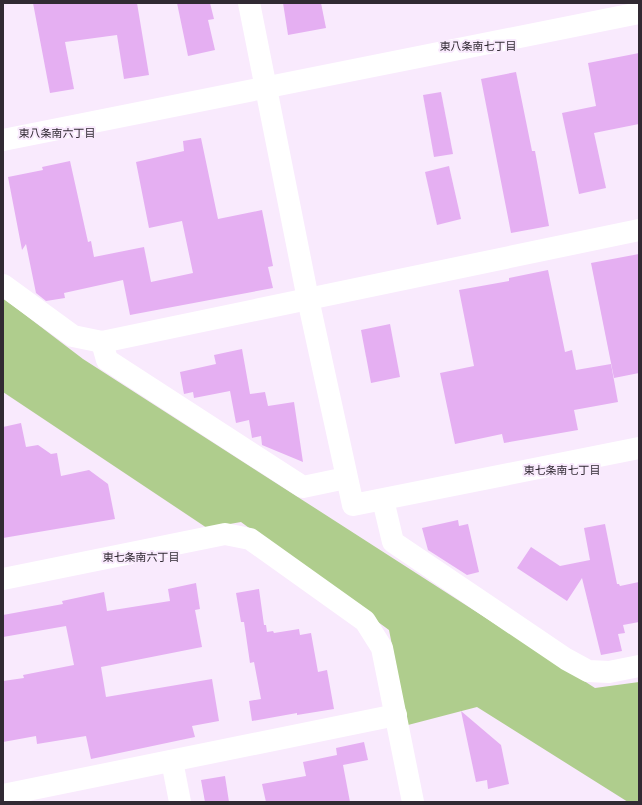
<svg xmlns="http://www.w3.org/2000/svg" width="642" height="805" font-family="Barlow,'Noto Sans JP',sans-serif">
	<style>
		.green { fill: #afcd8d }
		.building { fill: #e5aff2 }
		.lines { fill: none; stroke-linecap: round; stroke-linejoin: round }
		.minor { stroke: #fff; stroke-width: 22 }
		.labels { text-anchor: middle; stroke-width: 4; stroke-linejoin: round; paint-order: stroke }
		.neighbourhood-label { font-size: 11px; fill: #312a33; stroke: #f9eafd }
	</style>
	<rect width="100%" height="100%" fill="#f9eafd"/>
	<!-- green -->
	<polygon class="green" points="3,298 83,359 595,688 639,682 639,802 628,802 477,707 408,725 389,630 241,522 207,528 3,392"/>
	<!-- building -->
	<g class="building">
		<polygon points="33,3 137,3 149,75 124,79 117,35 65,42 74,89 50,93"/>
		<polygon points="177,3 210,3 214,19 208,20 215,50 188,56"/>
		<polygon points="283,3 321,3 326,28 288,35"/>
		<polygon points="639,53 639,124 594,133 606,188 579,194 562,113 596,106 588,63"/>
		<polygon points="516,72 532,151 535,151 549,226 511,233 481,79"/>
		<polygon points="441,92 453,154 434,157 423,95"/>
		<polygon points="201,138 218,219 262,210 273,266 268,267 273,288 130,315 123,280 64,293 65,298 46,301 36,293 26,244 22,250 8,177 43,170 42,167 70,161 88,242 91,241 94,257 144,247 151,282 193,273 182,221 149,228 136,162 184,151 183,141"/>
		<polygon points="449,166 461,219 437,225 425,172"/>
		<polygon points="639,254 639,373 614,378 591,263"/>
		<polygon points="548,270 565,352 572,350 576,370 611,364 618,402 574,410 578,430 504,443 502,434 455,444 440,373 474,366 459,290 509,281 509,278"/>
		<polygon points="390,324 400,377 371,383 361,330"/>
		<polygon points="242,349 250,394 265,392 268,406 294,402 303,462 262,445 261,436 252,438 249,420 236,423 230,391 194,398 193,392 184,394 180,372 216,364 214,355"/>
		<polygon points="21,423 26,447 38,445 51,454 57,453 61,476 89,470 108,484 115,519 3,538 3,427"/>
		<polygon points="458,520 459,526 468,524 479,572 467,575 428,550 422,528"/>
		<polygon points="605,524 617,584 619,584 620,586 639,582 639,622 623,625 625,633 618,634 622,651 601,655 582,578 567,601 517,568 531,547 560,566 590,560 584,528"/>
		<polygon points="196,583 200,609 195,610 202,647 101,667 106,697 212,679 219,721 192,726 195,737 91,759 86,736 37,744 36,736 3,742 3,681 24,678 23,675 74,665 66,626 3,637 3,615 63,604 62,601 104,592 107,611 170,601 168,589"/>
		<polygon points="259,589 264,625 266,625 267,632 273,631 274,633 299,629 300,635 311,633 318,672 327,670 334,709 297,715 297,713 252,721 249,701 261,699 254,662 250,663 244,622 241,622 236,593"/>
		<polygon points="461,711 501,745 509,784 488,789 487,780 476,782"/>
		<polygon points="364,742 368,760 343,765 350,802 266,802 262,784 306,776 303,762 337,755 336,748"/>
		<polygon points="225,776 229,802 205,802 201,780"/>
	</g>
	<g class="lines">
		<!-- minor -->
		<g class="minor">
			<polyline points="249,3 308,299 353,505 639,448"/>
			<polyline points="3,140 639,13"/>
			<polyline points="3,285 73,336 102,342 639,230"/>
			<polyline points="102,342 107,360 303,487 346,478"/>
			<polyline points="383,500 393,542 566,659 588,671 609,672 639,666"/>
			<polyline points="3,579 225,534 250,539 365,621 382,648 413,802"/>
			<polyline points="172,761 180,802"/>
			<polyline points="3,795 396,715"/>
		</g>
	</g>
	<g class="labels">
		<!-- neighbourhood labels -->
		<g class="neighbourhood-label">
			<text x="478" y="50">東八条南七丁目</text>
			<text x="57" y="137">東八条南六丁目</text>
			<text x="562" y="474">東七条南七丁目</text>
			<text x="141" y="561">東七条南六丁目</text>
		</g>
	</g>
	<!-- border -->
	<rect width="642" height="805" fill="none" stroke="#312a33" stroke-width="8"/>
</svg>
